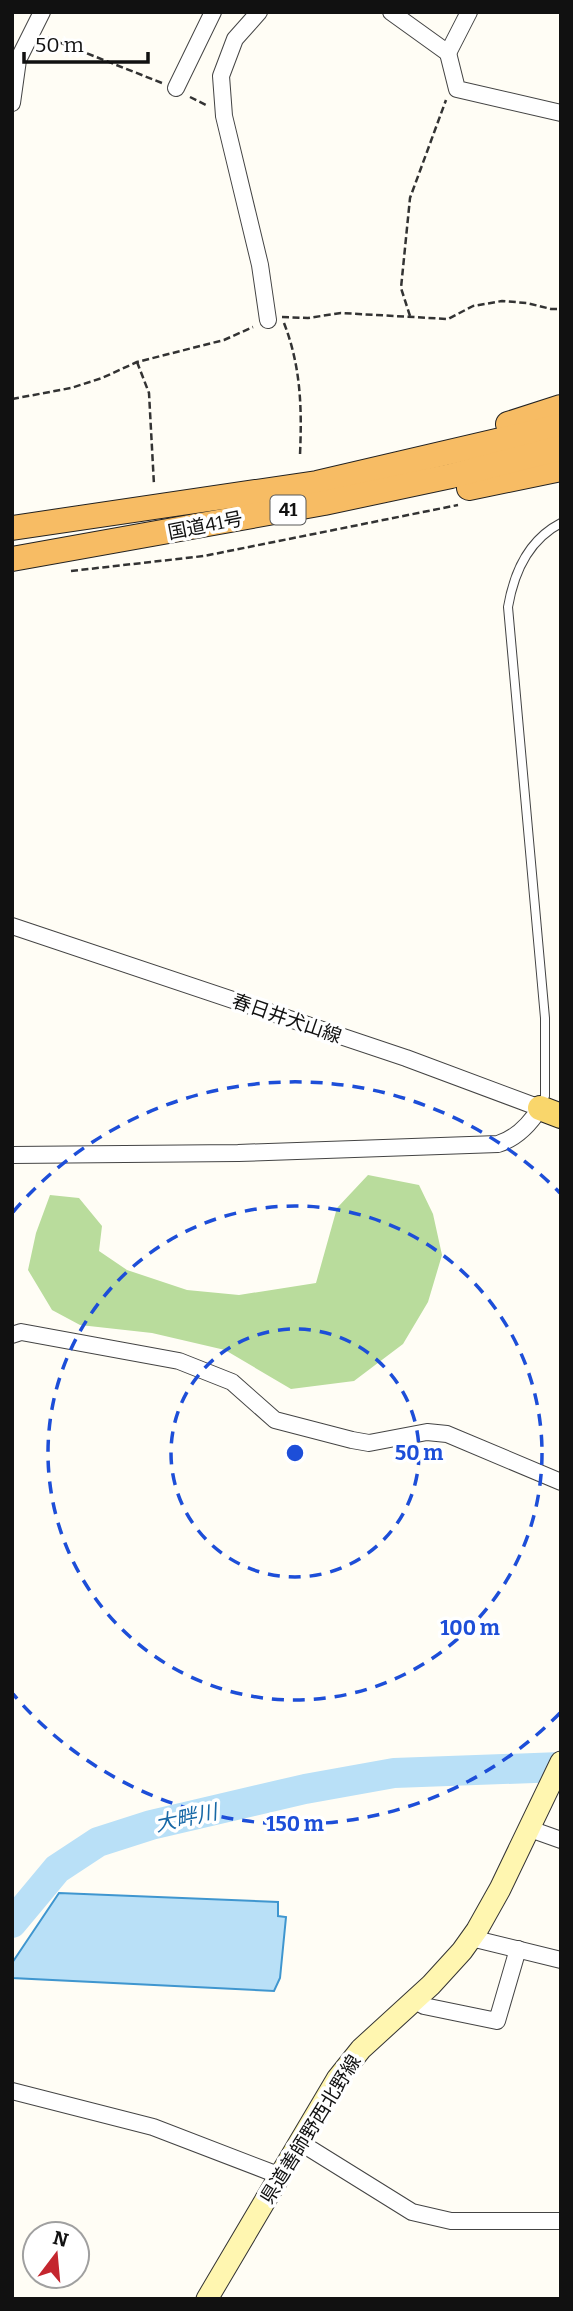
<svg xmlns="http://www.w3.org/2000/svg" width="573" height="2311" font-family="Bitter,'Noto Sans JP',serif">
	<style>
		.forest { fill: #b9dc9c }
		.water { fill: #b9e0f7; stroke: #3f96cf; stroke-width: 2 }
		.lines { fill: none; stroke-linecap: round; stroke-linejoin: round }
		.river { stroke: #b9e0f7; stroke-width: 30 }
		.service-casing { stroke: #444; stroke-width: 10 }
		.minor-casing { stroke: #444; stroke-width: 18 }
		.secondary-casing { stroke: #333; stroke-width: 23 }
		.primary-casing { stroke: #222; stroke-width: 26 }
		.trunk-casing { stroke: #222; stroke-width: 26 }
		.path { stroke: #333; stroke-width: 2.5; stroke-dasharray: 7 3.5; stroke-linecap: butt }
		.service { stroke: #fff; stroke-width: 8 }
		.minor { stroke: #fff; stroke-width: 16 }
		.secondary { stroke: #fff6b0; stroke-width: 21 }
		.primary { stroke: #f9d66b; stroke-width: 24 }
		.trunk { stroke: #f7bc64; stroke-width: 24 }
		.ring { fill: none; stroke: #1d4ed8; stroke-width: 3.5; stroke-dasharray: 12 9 }
		.labels { text-anchor: middle; stroke-width: 7; stroke-linejoin: round; paint-order: stroke }
		.shield { fill: #fff; stroke: #585858; stroke-width: 2 }
		.shield-label { font-size: 18px; font-weight: bold; fill: #111 }
		.street-label { font-size: 19px; fill: #111; stroke: #fff }
		.water-label { font-size: 21px; font-style: italic; fill: #1768a6; stroke: #fff }
		.centre { fill: #1d4ed8; stroke: #fff; stroke-width: 3.5 }
		.ring-label { font-size: 21px; text-anchor: middle; font-weight: bold; fill: #1d4ed8; stroke: #fff; stroke-width: 7; stroke-linejoin: round; paint-order: stroke }
	</style>
	<rect width="100%" height="100%" fill="#fffdf5"/>
	<!-- forest -->
	<polygon class="forest" points="368,1175 419,1185 433,1214 442,1255 428,1302 403,1344 354,1381 291,1389 225,1350 152,1333 80,1325 52,1310 28,1270 36,1233 50,1195 79,1198 102,1226 99,1251 127,1270 187,1290 239,1295 316,1283 337,1208"/>
	<!-- water -->
	<polygon class="water" points="59,1893 278,1902 278,1916 286,1917 280,1978 274,1991 12,1978 12,1963"/>
	<g class="lines">
		<!-- river -->
		<polyline class="river" points="12,1923 57,1869 98,1842 151,1825 305,1789 394,1773 561,1767"/>
		<!-- service casing -->
		<g class="service-casing">
			<path id="service" d="M 541,1105 L 545,1096 L 545,1018 L 508,607 C 514,572 528,540 561,523"/>
		</g>
		<!-- minor casing -->
		<g class="minor-casing">
			<g id="minor">
				<polyline points="259,12 235,39 221,76 224,116 260,265 268,320"/>
				<polyline points="391,12 448,53 469,12"/>
				<polyline points="448,53 457,89 561,113"/>
				<polyline points="176,88 213,12"/>
				<polyline points="12,103 18,60 42,12"/>
				<path d="M 12,926 L 406,1058 L 540,1108 C 530,1124 517,1138 498,1144 L 238,1153 L 12,1155"/>
				<polyline points="12,1335 21,1332 179,1361 232,1382 275,1420 352,1440 369,1443 427,1432 447,1434 561,1482"/>
				<polyline points="530,1829 561,1840"/>
				<polyline points="471,1938 561,1960"/>
				<polyline points="414,2000 424,2006 497,2021 518,1949"/>
				<polyline points="12,2091 153,2127 278,2175"/>
				<polyline points="301,2143 412,2212 451,2221 561,2221"/>
			</g>
		</g>
		<!-- secondary casing -->
		<g class="secondary-casing">
			<polyline id="secondary" points="207,2299 337,2079 361,2049 431,1985 462,1951 477,1930 500,1889 561,1762"/>
		</g>
		<!-- primary casing -->
		<g class="primary-casing">
			<polyline id="primary" points="540,1108 561,1116"/>
		</g>
		<!-- trunk casing -->
		<g class="trunk-casing">
			<g id="trunk">
				<polyline points="508,424 561,407"/>
				<polyline points="469,488 561,469"/>
				<polyline points="12,528 317,483 561,426"/>
				<polyline points="12,559 324,503 451,476 561,448"/>
			</g>
		</g>
		<!-- path -->
		<g class="path">
			<polyline points="48,38 162,83"/>
			<polyline points="190,97 206,105"/>
			<polyline points="410,316 401,288 410,198 446,100"/>
			<polyline points="282,317 308,318 341,313 448,319 473,306 502,301 527,303 551,309 561,309"/>
			<path d="M 284,323 C 301,367 302,408 300,455"/>
			<polyline points="137,362 149,393 154,485"/>
			<polyline points="12,399 71,388 102,378 137,362 224,340 253,327"/>
			<polyline points="71,571 204,556 458,505"/>
		</g>
		<!-- service -->
		<use href="#service" class="service"/>
		<!-- minor -->
		<use href="#minor" class="minor"/>
		<!-- secondary -->
		<use href="#secondary" class="secondary"/>
		<!-- primary -->
		<use href="#primary" class="primary"/>
		<!-- trunk -->
		<use href="#trunk" class="trunk"/>
	</g>
	<!-- distance rings -->
	<g class="ring">
		<circle cx="295" cy="1453" r="124"/>
		<circle cx="295" cy="1453" r="247"/>
		<path d="M560 1713A371 371 0 0 1 13 1694M13 1212A371 371 0 0 1 560 1193"/>
	</g>
	<g class="labels">
		<!-- shield labels -->
		<rect class="shield" x="270.5" y="495.5" width="35" height="29" rx="5"/>
		<g class="shield-label">
			<text x="288" y="516">41</text>
		</g>
		<!-- street labels -->
		<g class="street-label">
			<text transform="translate(205 525) rotate(-11)" y="7">国道41号</text>
			<text transform="translate(287 1018) rotate(19)" y="7">春日井犬山線</text>
			<text transform="translate(310 2129) rotate(-58)" y="7">県道善師野西北野線</text>
		</g>
		<!-- water labels -->
		<g class="water-label">
			<text transform="translate(186 1818) rotate(-12)" y="7">大畔川</text>
		</g>
	</g>
	<circle cx="295" cy="1453" r="10" class="centre"/>
	<g class="ring-label">
		<text x="419" y="1460">50 m</text>
		<text x="470" y="1635">100 m</text>
		<text x="295" y="1831">150 m</text>
	</g>
	<!-- border -->
	<rect width="573" height="2311" fill="none" stroke="#111111" stroke-width="28"/>
	<!-- north arrow -->
	<g transform="translate(56 2255) rotate(16)"><circle r="33" fill="#ffffff" stroke="#a0a0a0" stroke-width="2"/>
	<path d="M0-5L12 26L0 18L-12 26Z" fill="#c4262e"/>
	<text y="-10" font-size="19" font-weight="bold" text-anchor="middle" fill="#111111">N</text>
	</g>
	<!-- scale -->
	<path d="M24 52v10h124v-10" fill="none" stroke="#111111" stroke-width="3.5"/>
	<text x="35" y="52" font-size="21" fill="#111111" stroke="#ffffff" stroke-width="5" paint-order="stroke">50 m</text>
</svg>
